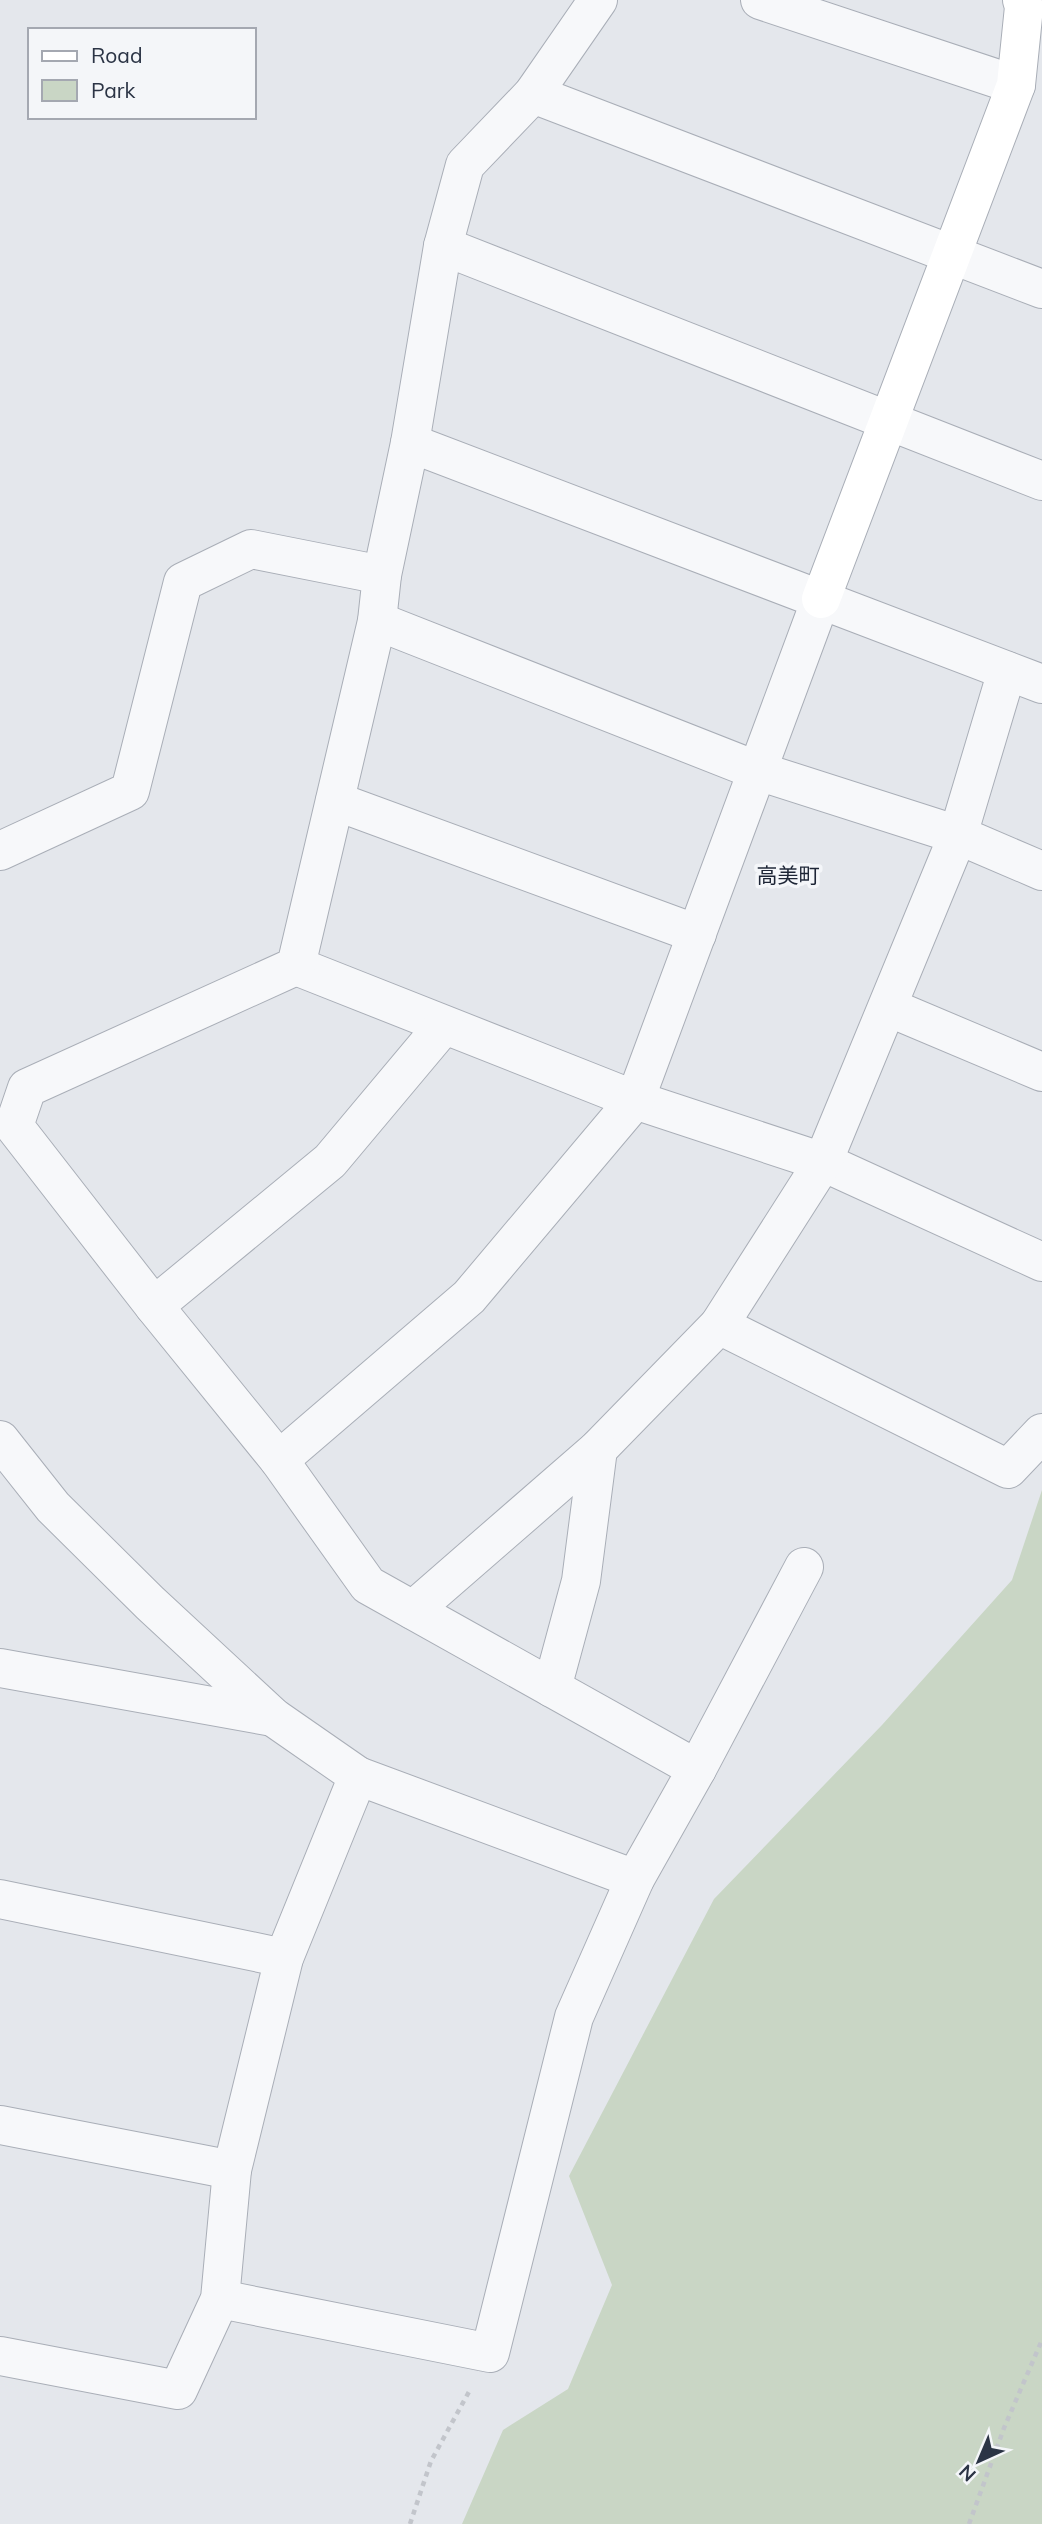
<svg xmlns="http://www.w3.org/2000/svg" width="1042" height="2524" font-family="Mulish,'Noto Sans JP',sans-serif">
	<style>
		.green { fill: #c9d6c5 }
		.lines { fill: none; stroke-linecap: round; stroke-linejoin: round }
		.street-casing { stroke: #a9aeb7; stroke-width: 40 }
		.secondary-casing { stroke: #a9aeb7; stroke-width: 40 }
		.path { stroke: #c2c5cb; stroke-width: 4.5; stroke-dasharray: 5 5; stroke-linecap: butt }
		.street { stroke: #f7f8fa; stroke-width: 38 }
		.secondary { stroke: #fff; stroke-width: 38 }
		.labels { text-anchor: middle; stroke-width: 7; stroke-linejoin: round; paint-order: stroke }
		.neighbourhood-label { font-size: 21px; fill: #1d2536; stroke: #f4f6f9 }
	</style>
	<rect width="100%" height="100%" fill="#e4e7ec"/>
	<!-- green -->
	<polygon class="green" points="1042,1490 1042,2524 462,2524 503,2430 568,2389 612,2285 569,2176 714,1899 882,1725 1012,1580"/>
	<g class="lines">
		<!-- street casing -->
		<g class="street-casing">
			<g id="street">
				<polyline points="760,0 1016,85"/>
				<polyline points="533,94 1042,289"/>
				<polyline points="443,246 1042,481"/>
				<polyline points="410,443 1042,684"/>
				<polyline points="377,621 758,771 958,835 1042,871"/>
				<polyline points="335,801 697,934"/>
				<polyline points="0,851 130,791 183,582 251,549 382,575"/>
				<polyline points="296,966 635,1100 823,1162 1042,1262"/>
				<polyline points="888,1007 1042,1072"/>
				<polyline points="154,1306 330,1161 444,1025"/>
				<polyline points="719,1325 823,1162 958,835 1007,671"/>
				<polyline points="0,1440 53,1507 150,1603 273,1717 358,1776 284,1958 232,2170 220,2299 178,2390 0,2356"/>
				<polyline points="279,1460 469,1297 635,1100 821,599"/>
				<polyline points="413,1610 598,1449 719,1325 1008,1469 1042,1433"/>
				<polyline points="0,1668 273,1717"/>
				<polyline points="552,1688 581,1581 598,1449"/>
				<polyline points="697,1769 804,1567"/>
				<polyline points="358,1776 635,1879"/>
				<polyline points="0,1899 284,1958"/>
				<polyline points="0,2125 232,2170"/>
				<polyline points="220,2299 490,2353 574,2017 635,1879 697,1769 368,1585 279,1460 154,1306 14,1126 27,1088 296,966 377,621 382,575 410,443 443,246 465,165 533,94 598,0"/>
			</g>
		</g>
		<!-- secondary casing -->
		<g class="secondary-casing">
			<polyline id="secondary" points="821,599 1016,85 1024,7 1022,0"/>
		</g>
		<!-- path -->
		<g class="path">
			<polyline points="410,2524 431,2461 471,2388"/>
			<polyline points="969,2524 1004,2428 1042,2340"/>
		</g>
		<!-- street -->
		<use href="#street" class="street"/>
		<!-- secondary -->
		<use href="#secondary" class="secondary"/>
	</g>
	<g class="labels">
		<!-- neighbourhood labels -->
		<g class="neighbourhood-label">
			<text x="788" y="883">高美町</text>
		</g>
	</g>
	<!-- legend -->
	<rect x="28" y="28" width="228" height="91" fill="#f4f6f9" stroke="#a4a8b1" stroke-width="2"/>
	<rect x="42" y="51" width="35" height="10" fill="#ffffff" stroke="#a4a8b1" stroke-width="2"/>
	<text x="91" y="63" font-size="21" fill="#2b3445">Road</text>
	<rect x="42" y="80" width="35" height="21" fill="#c9d6c5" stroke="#a4a8b1" stroke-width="2"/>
	<text x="91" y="98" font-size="21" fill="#2b3445">Park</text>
	<!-- north arrow -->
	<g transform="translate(979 2461) rotate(224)" stroke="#f4f6f9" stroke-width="5" paint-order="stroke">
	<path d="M0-5L12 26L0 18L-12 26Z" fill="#2b3445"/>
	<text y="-10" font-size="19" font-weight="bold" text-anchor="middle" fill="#2b3445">N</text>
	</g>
</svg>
